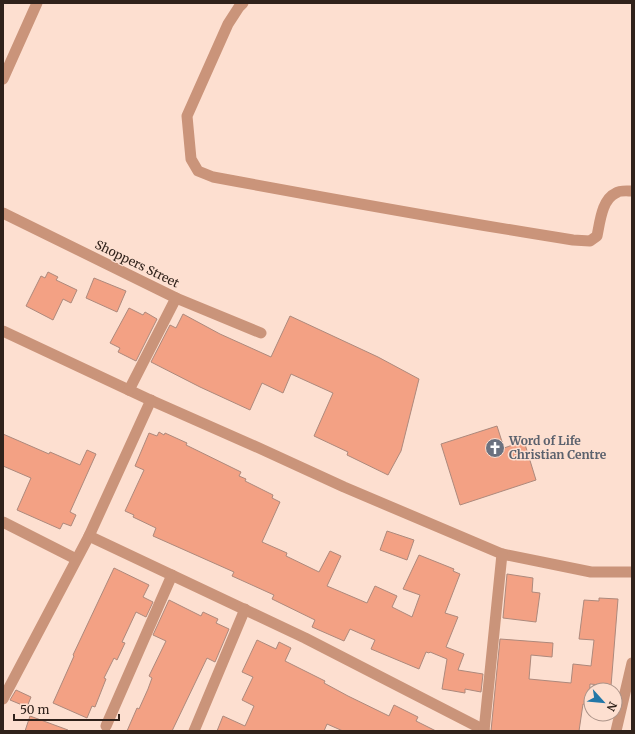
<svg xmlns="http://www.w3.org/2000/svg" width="635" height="734" font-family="Merriweather,serif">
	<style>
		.building { fill: #f3a184; stroke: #ad897c }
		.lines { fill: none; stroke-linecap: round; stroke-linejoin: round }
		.minor { stroke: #ca947a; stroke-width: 11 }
		.tertiary { stroke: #ca947a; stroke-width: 11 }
		.labels { text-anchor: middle; stroke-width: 3; stroke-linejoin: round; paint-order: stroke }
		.street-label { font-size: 12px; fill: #30221b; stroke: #fddfd0 }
		.worship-label { font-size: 12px; font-weight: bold; fill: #5b616d; stroke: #fddfd0; text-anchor: start }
	</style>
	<rect width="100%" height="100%" fill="#fddfd0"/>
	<!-- building -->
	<g class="building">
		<polygon points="48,272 58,277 56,280 77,290 71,303 63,299 53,320 26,306 41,276 45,278"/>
		<polygon points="94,278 126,291 117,312 86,298"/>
		<polygon points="129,308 143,315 145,312 157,319 136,361 118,352 120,348 110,343"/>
		<polygon points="183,314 220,334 271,357 290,316 378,357 419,379 401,451 388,475 347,455 348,452 314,436 333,393 291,374 283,393 262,383 250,410 200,387 151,362 170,325 176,328"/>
		<polygon points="497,426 504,448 524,441 536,480 460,505 441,444"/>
		<polygon points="159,432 164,435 165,433 187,443 186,445 241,472 239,476 246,479 245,481 273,495 272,498 280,502 262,542 287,553 286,556 319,572 330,551 341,556 327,586 367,603 375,586 397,596 392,607 412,617 420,595 403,589 419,555 454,569 453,571 460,574 445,613 458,617 446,647 464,654 458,670 483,674 481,692 465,689 465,693 442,689 447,659 430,652 429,653 426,652 419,669 371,649 375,640 350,629 344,641 312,627 315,620 272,599 274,595 232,576 234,572 153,536 156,528 133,517 134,515 125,511 144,470 135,466 149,433 157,436"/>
		<polygon points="3,434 49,454 50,452 80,465 87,450 96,454 70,512 76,515 71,526 63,523 60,529 17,510 31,478 3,466"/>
		<polygon points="387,531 414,540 407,560 380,550"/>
		<polygon points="114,568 149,585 143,597 153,602 146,617 136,612 122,642 125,643 117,660 114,658 104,678 106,679 95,707 92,706 87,718 53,703 74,656 73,655"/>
		<polygon points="507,574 533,578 532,592 540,593 536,622 503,618"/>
		<polygon points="599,598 618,599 611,686 590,684 589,705 583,704 579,731 491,731 500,639 553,643 552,657 531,655 529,679 571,683 573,664 591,666 594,640 579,639 584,600 599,601"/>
		<polygon points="169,600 201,616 203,612 218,619 216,623 229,629 215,662 207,658 172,731 127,731 137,708 139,709 148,689 152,678 149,676 166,641 153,635"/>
		<polygon points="257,640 276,649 279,642 291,648 285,661 325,681 324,683 348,696 389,716 394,705 418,717 416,721 436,731 343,731 327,724 324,731 217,731 223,716 245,726 254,706 242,700 253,677 242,672"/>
		<polygon points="16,690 31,697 27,707 10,700"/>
		<polygon points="30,716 68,730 67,731 25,731"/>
	</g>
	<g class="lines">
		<!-- minor -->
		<g class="minor">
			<path d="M 243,3 L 239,7 L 228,24 L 187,116 L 191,159 L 198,171 L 213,177 C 332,199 452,221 573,240 L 590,241 L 597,236 C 600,222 602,199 616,193 C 620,190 627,191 632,191"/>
			<polyline points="3,331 148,399 259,448 344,487 502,554 591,572 632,572"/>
			<polyline points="129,390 176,298"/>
			<polyline points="3,522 76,559"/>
			<polyline points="89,536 305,638 484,730"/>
			<polyline points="3,699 89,536 151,400"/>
			<polyline points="106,726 172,575"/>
			<polyline points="194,731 245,609"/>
			<polyline points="484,731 502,554"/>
			<polyline points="616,731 632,663"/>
		</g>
		<!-- tertiary -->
		<g class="tertiary">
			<polyline points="3,79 37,3"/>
			<polyline points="3,213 176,298 261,333"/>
		</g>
	</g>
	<!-- icons -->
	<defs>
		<g id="church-disc" transform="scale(1)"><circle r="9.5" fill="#6b7280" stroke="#fddfd0"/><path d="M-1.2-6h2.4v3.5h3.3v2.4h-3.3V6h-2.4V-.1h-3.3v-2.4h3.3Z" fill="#fff"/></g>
	</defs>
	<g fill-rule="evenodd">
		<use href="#church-disc" x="495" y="448"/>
	</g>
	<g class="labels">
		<!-- street labels -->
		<g class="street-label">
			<text transform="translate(137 264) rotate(26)" y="4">Shoppers Street</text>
		</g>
		<!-- worship labels -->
		<g class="worship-label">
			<text x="509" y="445">Word of Life<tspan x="509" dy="14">Christian Centre</tspan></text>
		</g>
	</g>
	<!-- border -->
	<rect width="635" height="734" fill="none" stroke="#30221b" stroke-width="8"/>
	<!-- north arrow -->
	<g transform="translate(603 702) rotate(117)"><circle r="19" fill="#fddfd0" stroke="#ab9388"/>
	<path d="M0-3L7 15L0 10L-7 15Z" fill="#2377a7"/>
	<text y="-6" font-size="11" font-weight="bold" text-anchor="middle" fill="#30221b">N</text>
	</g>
	<!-- scale -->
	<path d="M14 714v6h105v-6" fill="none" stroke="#30221b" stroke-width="2"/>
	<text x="20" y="714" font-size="12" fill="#30221b" stroke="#fddfd0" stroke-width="3" paint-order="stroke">50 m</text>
</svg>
